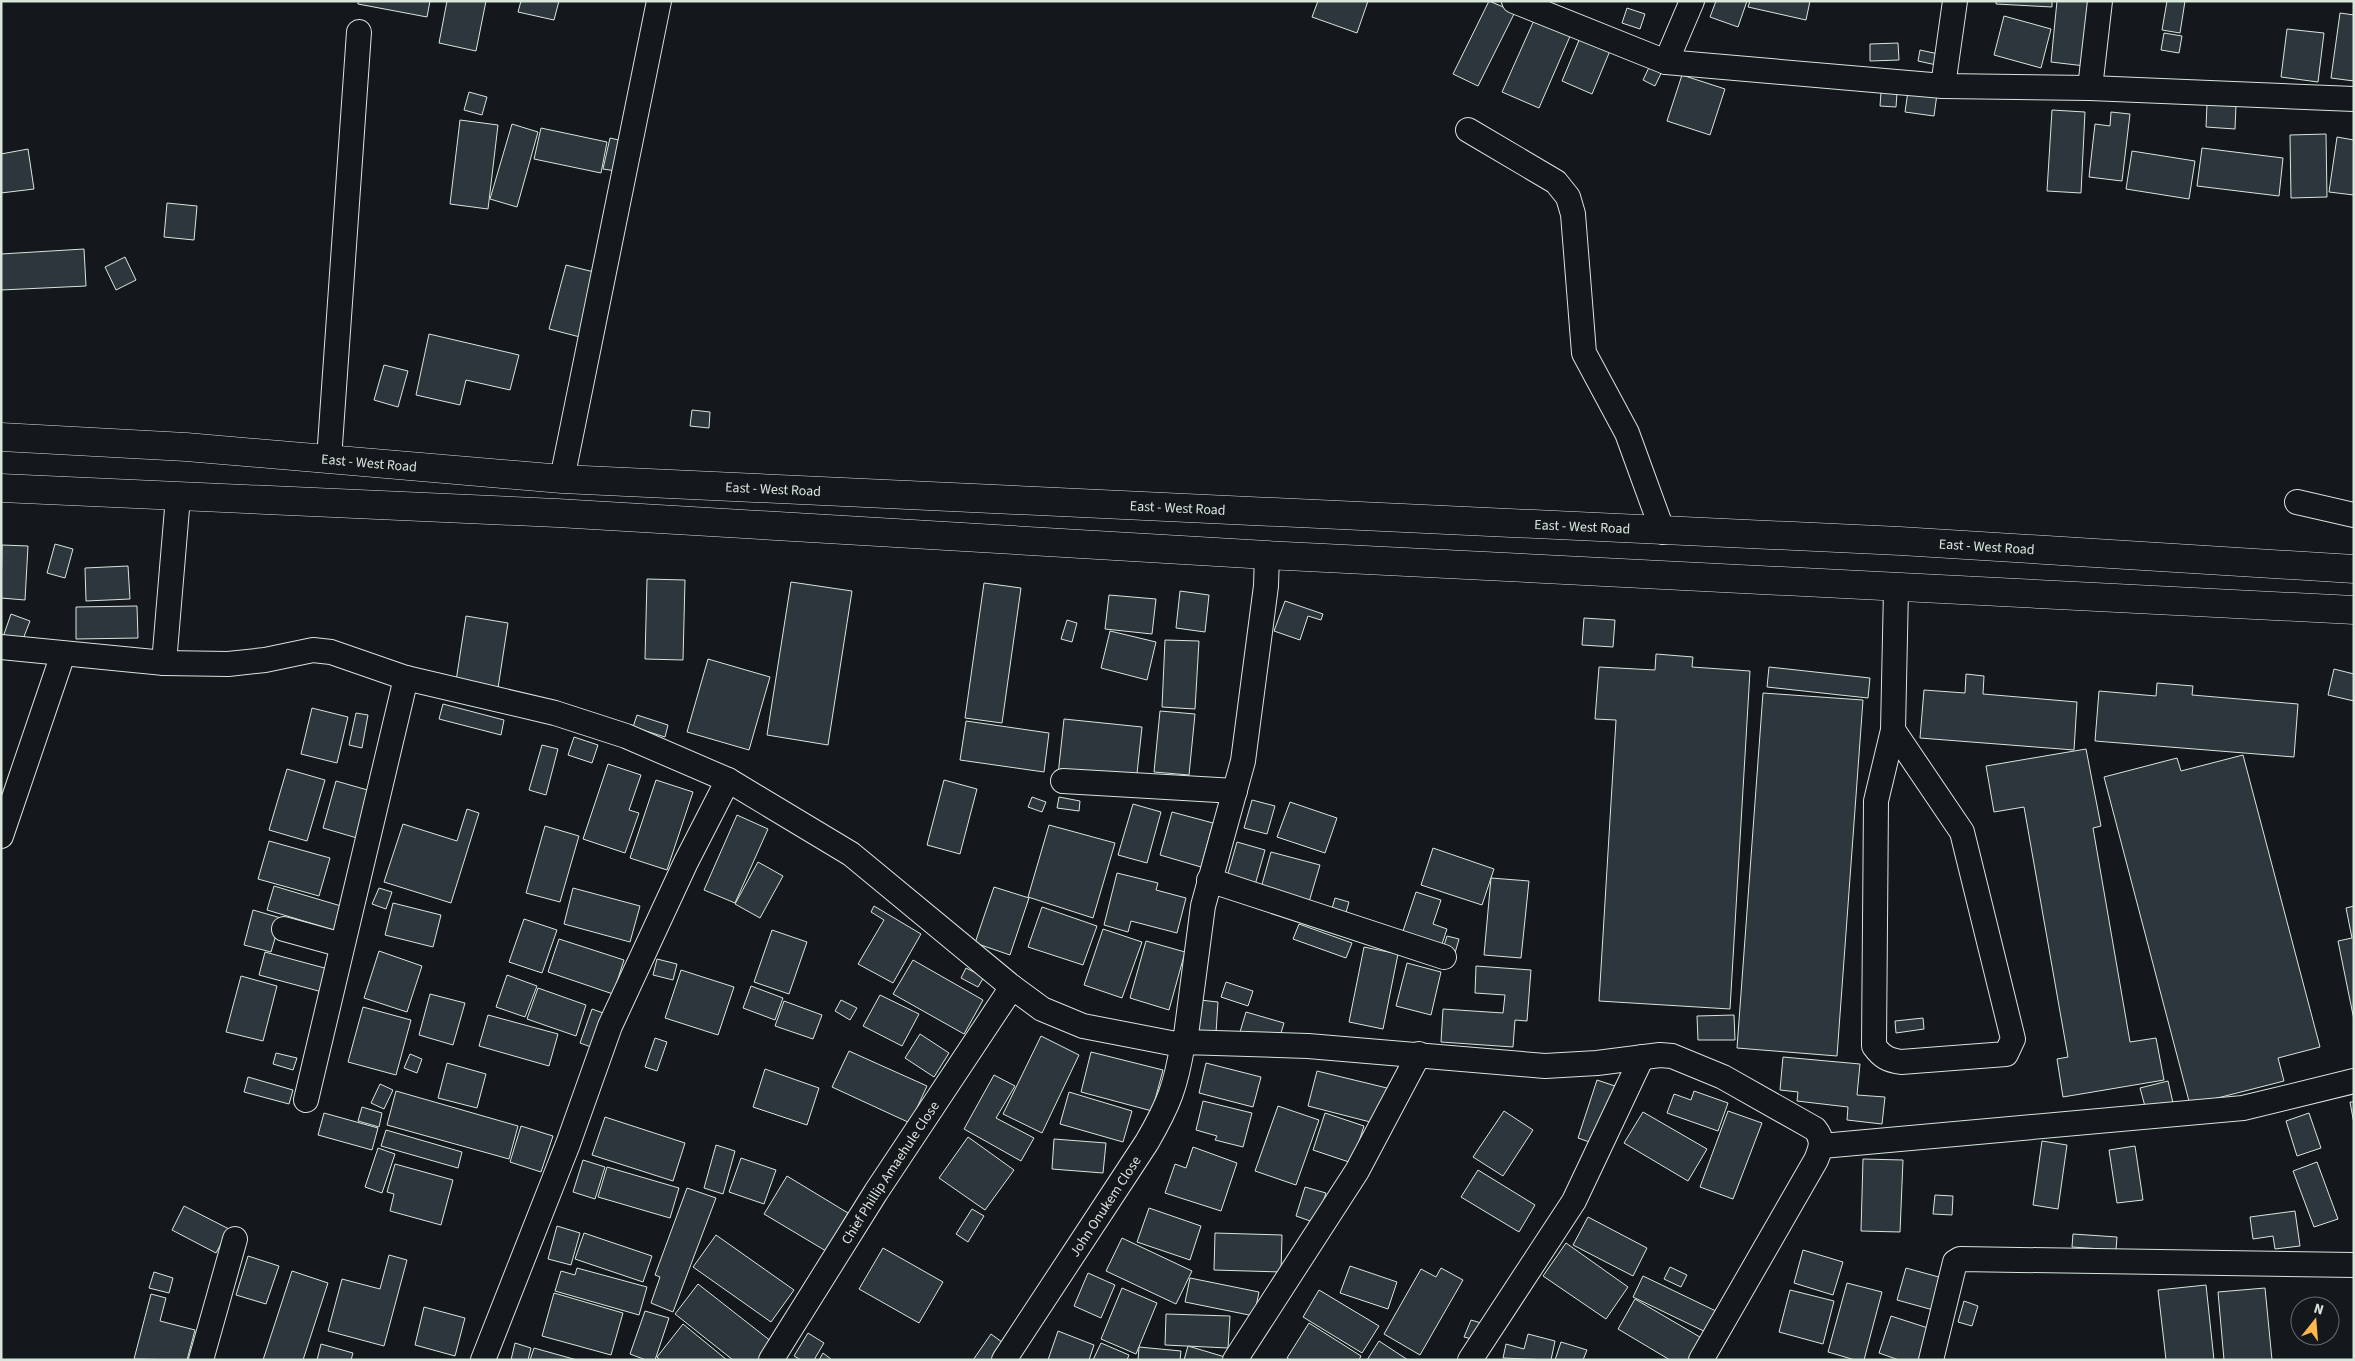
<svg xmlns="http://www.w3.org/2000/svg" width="2355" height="1361" font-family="'Source Sans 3',sans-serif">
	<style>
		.building { fill: #2c363c; stroke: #d8e6dc }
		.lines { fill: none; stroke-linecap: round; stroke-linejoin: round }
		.minor-casing { stroke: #d8e6dc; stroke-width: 26 }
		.major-casing { stroke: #d8e6dc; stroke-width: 29 }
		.minor { stroke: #14181c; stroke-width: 24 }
		.major { stroke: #14181c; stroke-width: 28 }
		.labels { text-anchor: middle; stroke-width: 4; stroke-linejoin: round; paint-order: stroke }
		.street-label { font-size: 14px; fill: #d8e6dc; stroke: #14181c }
	</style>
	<rect width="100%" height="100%" fill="#14181c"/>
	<!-- building -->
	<g class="building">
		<polygon points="358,1 430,1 427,17 358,4"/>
		<polygon points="447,1 486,1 476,51 439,43"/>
		<polygon points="521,1 559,1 554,20 518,12"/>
		<polygon points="1318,1 1368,1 1357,33 1312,17"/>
		<polygon points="1489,1 1515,12 1478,86 1453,74"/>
		<polygon points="1716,1 1747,1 1738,27 1710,17"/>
		<polygon points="1750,1 1810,1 1806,20 1748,7"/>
		<polygon points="1996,1 2052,1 2052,7 1996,4"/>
		<polygon points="2057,1 2091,1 2085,66 2051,62"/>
		<polygon points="2167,1 2185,1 2180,33 2162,30"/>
		<polygon points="1627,8 1645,14 1640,29 1622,23"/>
		<polygon points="2340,13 2354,15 2354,81 2331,78"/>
		<polygon points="2004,16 2051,29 2041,68 1994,55"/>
		<polygon points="1535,18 1571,34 1539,108 1502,92"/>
		<polygon points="2287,29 2324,33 2318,82 2281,77"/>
		<polygon points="1582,33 1612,46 1592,94 1562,81"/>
		<polygon points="2164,33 2182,36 2179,53 2161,50"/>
		<polygon points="1898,43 1899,60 1870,61 1870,44"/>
		<polygon points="1920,50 1943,55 1941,66 1918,61"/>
		<polygon points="1653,59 1665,65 1655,86 1643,80"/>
		<polygon points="1682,75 1725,89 1710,135 1667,121"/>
		<polygon points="1908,91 1937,94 1934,116 1905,112"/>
		<polygon points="469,92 487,97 482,115 464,110"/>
		<polygon points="1881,92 1897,93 1896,107 1880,106"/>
		<polygon points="2207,104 2236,105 2235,129 2206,127"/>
		<polygon points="2052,110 2085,112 2081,193 2047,191"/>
		<polygon points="2111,112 2130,114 2122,181 2089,177 2095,124 2110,126"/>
		<polygon points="460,120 498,125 488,209 450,204"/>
		<polygon points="512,124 538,132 517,207 490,199"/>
		<polygon points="541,128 607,142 601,173 534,159"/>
		<polygon points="2326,134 2327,197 2291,198 2290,135"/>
		<polygon points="2337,137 2354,140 2354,195 2329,192"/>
		<polygon points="610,138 623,141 616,171 603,169"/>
		<polygon points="2202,148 2283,158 2279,196 2197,186"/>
		<polygon points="28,149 34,189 1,193 1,154"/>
		<polygon points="2132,151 2195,161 2189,199 2126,189"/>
		<polygon points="167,203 197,206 194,240 164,237"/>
		<polygon points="84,249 86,286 1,290 1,254"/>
		<polygon points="125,257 136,280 116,290 105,267"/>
		<polygon points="566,265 598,273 580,337 549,329"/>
		<polygon points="429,334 519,355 510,390 466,380 460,405 416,395"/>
		<polygon points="384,365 408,371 398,407 374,400"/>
		<polygon points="692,410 710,412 709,428 690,426"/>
		<polygon points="55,544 73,549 65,578 47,573"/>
		<polygon points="2,545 28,546 25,600 1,598"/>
		<polygon points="128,566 130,599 86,601 85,568"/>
		<polygon points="647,579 685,580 683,660 645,659"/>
		<polygon points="791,582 852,591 828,745 767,735"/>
		<polygon points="984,583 1021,588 1002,723 965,718"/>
		<polygon points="1180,591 1209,595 1205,632 1176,628"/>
		<polygon points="1109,595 1156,599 1152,634 1105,629"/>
		<polygon points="1285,601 1323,614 1321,620 1308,616 1300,640 1274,631"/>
		<polygon points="137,606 138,638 76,639 76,607"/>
		<polygon points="11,614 30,621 20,647 2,640"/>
		<polygon points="466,616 508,623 498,688 456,681"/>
		<polygon points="1584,618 1615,620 1613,647 1582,645"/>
		<polygon points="1067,620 1077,623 1072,642 1061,639"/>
		<polygon points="1110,631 1156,642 1147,680 1101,668"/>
		<polygon points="1165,640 1199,641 1195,709 1162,707"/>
		<polygon points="1656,654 1693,657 1692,667 1750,671 1730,1009 1599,1001 1616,720 1595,719 1599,667 1655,670"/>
		<polygon points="708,659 770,677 749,750 687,732"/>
		<polygon points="1769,667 1870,678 1868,698 1767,687"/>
		<polygon points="2334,669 2354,674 2354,701 2328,695"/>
		<polygon points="1966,674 1984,676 1983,694 2077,702 2074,750 1920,738 1924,690 1965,693"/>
		<polygon points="2157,683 2193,686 2192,695 2298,704 2294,757 2095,741 2099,691 2156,696"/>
		<polygon points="1763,693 1863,700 1837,1056 1737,1048"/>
		<polygon points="443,704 504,720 501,735 439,719"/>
		<polygon points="312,708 348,717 337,763 301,754"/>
		<polygon points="1160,711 1195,714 1189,775 1154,772"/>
		<polygon points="356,713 368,715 362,748 349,745"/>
		<polygon points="637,715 668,725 665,737 633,727"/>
		<polygon points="1064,719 1142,727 1136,783 1058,775"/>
		<polygon points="966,721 1049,733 1044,772 960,760"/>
		<polygon points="574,737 598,745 592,763 568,755"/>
		<polygon points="542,745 558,749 546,795 529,790"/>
		<polygon points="2086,749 2101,826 2093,828 2130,1042 2156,1038 2164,1080 2063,1097 2057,1059 2068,1057 2024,807 1994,812 1986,766"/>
		<polygon points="2243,755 2320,1047 2278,1058 2284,1081 2190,1105 2104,777 2177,758 2181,771"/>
		<polygon points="608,764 641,775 629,810 639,813 625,853 583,839"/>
		<polygon points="287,769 325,780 307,841 269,830"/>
		<polygon points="656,780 693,792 667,870 630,858"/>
		<polygon points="944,780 977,789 960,854 927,845"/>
		<polygon points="336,781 371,791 357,838 323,828"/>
		<polygon points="1032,797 1046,802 1042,812 1028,807"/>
		<polygon points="1059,797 1080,801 1079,811 1057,808"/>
		<polygon points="1252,800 1275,806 1267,834 1244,828"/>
		<polygon points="1290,802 1337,818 1325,853 1277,837"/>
		<polygon points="1133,804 1161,812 1147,863 1118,855"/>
		<polygon points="467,809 479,813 451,903 384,882 403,824 457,841"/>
		<polygon points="1172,812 1213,823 1201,867 1160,855"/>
		<polygon points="737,815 768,829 735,903 704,890"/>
		<polygon points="1049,825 1115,843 1093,918 1028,897"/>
		<polygon points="545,826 579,836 560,902 526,893"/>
		<polygon points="269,841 330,858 319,896 258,879"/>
		<polygon points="1237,842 1265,850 1255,885 1227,877"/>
		<polygon points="1433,848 1494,869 1482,905 1421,885"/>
		<polygon points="1271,852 1320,865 1309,902 1261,888"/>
		<polygon points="758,862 783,876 760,918 735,904"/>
		<polygon points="1117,873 1158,883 1156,890 1186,898 1177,933 1131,921 1128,932 1104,925"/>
		<polygon points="1491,878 1529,881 1521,958 1484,955"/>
		<polygon points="274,886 341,906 334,930 267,910"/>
		<polygon points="994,887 1029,898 1010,955 975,943"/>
		<polygon points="379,888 392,892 386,909 372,904"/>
		<polygon points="573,888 640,906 630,942 564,924"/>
		<polygon points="1416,892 1441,900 1433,924 1447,929 1440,950 1401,937"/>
		<polygon points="1335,898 1349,902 1345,916 1331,912"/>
		<polygon points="393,903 441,915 433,947 385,935"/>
		<polygon points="874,906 921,934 893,983 858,964 884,920 871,912"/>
		<polygon points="2354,906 2354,1020 2338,941 2352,938 2346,908"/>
		<polygon points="1042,907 1097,926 1083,965 1028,947"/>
		<polygon points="253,910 281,918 271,952 244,945"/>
		<polygon points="524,919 557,930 542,973 509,962"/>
		<polygon points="1299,924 1352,943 1346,958 1293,939"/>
		<polygon points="1103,929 1142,942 1122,998 1084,985"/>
		<polygon points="772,930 807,942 789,994 754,982"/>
		<polygon points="1447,936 1459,939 1455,953 1443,949"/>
		<polygon points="559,939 624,960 613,994 548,972"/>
		<polygon points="1146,941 1185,952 1169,1010 1130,998"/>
		<polygon points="1364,947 1398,954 1383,1029 1349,1022"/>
		<polygon points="379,951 422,966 407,1012 364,998"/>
		<polygon points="265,952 332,970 326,993 259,975"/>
		<polygon points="657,959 677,964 673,980 653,975"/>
		<polygon points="913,960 983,1000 964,1034 893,994"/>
		<polygon points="1407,963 1441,972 1431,1015 1396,1006"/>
		<polygon points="1476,966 1531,970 1527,1021 1515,1020 1513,1047 1441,1042 1443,1009 1503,1013 1505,995 1475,993"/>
		<polygon points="966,968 984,977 978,987 961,978"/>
		<polygon points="681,970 734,987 718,1035 665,1018"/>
		<polygon points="507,975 537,986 525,1017 496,1007"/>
		<polygon points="241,976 277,986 263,1041 226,1032"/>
		<polygon points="1226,982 1253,991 1248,1006 1221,997"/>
		<polygon points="751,986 783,998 775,1020 743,1008"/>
		<polygon points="538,988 586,1005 576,1036 527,1019"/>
		<polygon points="430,994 465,1003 453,1045 419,1035"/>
		<polygon points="880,995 919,1014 902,1046 863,1026"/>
		<polygon points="841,1000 857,1008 850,1020 835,1011"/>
		<polygon points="1200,1000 1218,1002 1216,1033 1197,1031"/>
		<polygon points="784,1001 822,1015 813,1039 775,1026"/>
		<polygon points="363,1007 411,1020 396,1075 348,1062"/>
		<polygon points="592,1009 606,1014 594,1048 580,1043"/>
		<polygon points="1246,1012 1284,1023 1278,1043 1240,1032"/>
		<polygon points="488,1015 558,1034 549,1066 479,1046"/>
		<polygon points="1734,1015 1735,1040 1698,1040 1697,1016"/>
		<polygon points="1923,1018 1924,1029 1896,1033 1895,1021"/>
		<polygon points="920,1034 949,1053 934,1077 905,1058"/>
		<polygon points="1041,1036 1079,1055 1042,1133 1003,1114"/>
		<polygon points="655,1038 667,1042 657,1071 645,1067"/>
		<polygon points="849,1051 927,1086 910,1123 832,1087"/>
		<polygon points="1091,1052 1163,1070 1152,1111 1081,1092"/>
		<polygon points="276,1053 297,1058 293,1070 273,1064"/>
		<polygon points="410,1054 422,1059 417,1073 404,1068"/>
		<polygon points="1783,1057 1860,1064 1857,1095 1885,1097 1882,1124 1847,1120 1848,1107 1797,1101 1798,1092 1780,1090"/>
		<polygon points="447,1063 486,1074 477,1108 438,1098"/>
		<polygon points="1206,1063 1261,1077 1253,1107 1199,1093"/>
		<polygon points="765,1069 819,1088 807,1125 753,1107"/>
		<polygon points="1317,1071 1387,1088 1378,1124 1308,1106"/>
		<polygon points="994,1075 1015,1086 996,1118 1034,1138 1021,1161 964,1129"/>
		<polygon points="248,1077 293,1090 289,1104 244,1092"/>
		<polygon points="1597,1080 1615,1086 1595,1144 1578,1138"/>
		<polygon points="2168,1081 2173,1103 2146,1110 2140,1088"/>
		<polygon points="380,1084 393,1090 384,1109 371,1103"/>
		<polygon points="396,1091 518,1126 509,1159 387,1125"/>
		<polygon points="1694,1091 1728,1103 1718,1131 1667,1113 1674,1094 1691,1100"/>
		<polygon points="1069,1092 1132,1111 1123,1142 1060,1124"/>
		<polygon points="1203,1101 1252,1113 1243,1147 1215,1140 1217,1136 1196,1130"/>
		<polygon points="2350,1102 2354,1102 2354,1124"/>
		<polygon points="1278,1106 1319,1120 1296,1185 1255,1171"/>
		<polygon points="362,1107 382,1113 379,1127 358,1121"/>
		<polygon points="1504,1111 1533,1130 1503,1176 1473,1157"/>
		<polygon points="1728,1111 1762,1123 1733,1199 1700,1187"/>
		<polygon points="1643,1112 1707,1149 1688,1181 1624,1143"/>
		<polygon points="324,1113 378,1128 372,1150 318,1135"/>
		<polygon points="1325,1113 1364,1126 1352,1163 1313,1150"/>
		<polygon points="2309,1113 2321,1148 2297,1156 2286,1121"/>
		<polygon points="605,1117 685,1143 673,1181 592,1155"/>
		<polygon points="521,1126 553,1136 541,1172 510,1162"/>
		<polygon points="386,1130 462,1152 458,1168 381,1146"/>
		<polygon points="968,1137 1014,1170 985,1210 939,1178"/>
		<polygon points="1054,1139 1106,1143 1103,1173 1052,1169"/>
		<polygon points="2042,1141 2067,1145 2058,1209 2033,1205"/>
		<polygon points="716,1145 735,1151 723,1194 704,1188"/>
		<polygon points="2135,1146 2143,1200 2117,1203 2109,1150"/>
		<polygon points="1193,1147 1237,1163 1221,1211 1165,1193 1175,1164 1186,1168"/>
		<polygon points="378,1148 395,1154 382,1193 365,1187"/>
		<polygon points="741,1158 776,1170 764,1204 729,1192"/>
		<polygon points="1863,1159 1903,1160 1900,1232 1861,1231"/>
		<polygon points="583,1160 605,1167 595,1199 573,1192"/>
		<polygon points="2317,1162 2338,1219 2314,1227 2293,1171"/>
		<polygon points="395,1164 453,1180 441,1225 390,1211 394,1194 387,1192"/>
		<polygon points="607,1167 679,1188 670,1218 598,1197"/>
		<polygon points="1478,1170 1535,1205 1519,1232 1461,1197"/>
		<polygon points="787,1176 848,1213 826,1251 764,1214"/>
		<polygon points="1305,1187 1326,1193 1316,1223 1296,1216"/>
		<polygon points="687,1188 716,1198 673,1312 651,1303 660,1277 655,1275"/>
		<polygon points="1935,1195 1953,1196 1952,1215 1933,1214"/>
		<polygon points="184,1206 229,1229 216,1253 172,1230"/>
		<polygon points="1149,1208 1201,1226 1190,1260 1137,1242"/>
		<polygon points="972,1209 984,1216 968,1242 956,1234"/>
		<polygon points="2295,1211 2300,1246 2275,1249 2273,1236 2253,1239 2250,1217"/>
		<polygon points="1588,1217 1647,1248 1633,1276 1573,1245"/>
		<polygon points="557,1226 580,1233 571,1265 548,1259"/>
		<polygon points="584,1233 652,1256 643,1282 575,1259"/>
		<polygon points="1215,1233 1282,1235 1281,1272 1214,1270"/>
		<polygon points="2073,1234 2117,1237 2116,1250 2072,1247"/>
		<polygon points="716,1235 794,1290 771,1322 693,1267"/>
		<polygon points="1122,1238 1192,1271 1176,1304 1106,1271"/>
		<polygon points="1566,1243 1628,1287 1606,1319 1543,1276"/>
		<polygon points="883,1248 943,1282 919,1323 859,1289"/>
		<polygon points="1803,1250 1843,1262 1833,1295 1794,1283"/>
		<polygon points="389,1255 407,1260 384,1346 328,1331 342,1279 380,1289"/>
		<polygon points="248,1256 279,1266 266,1304 236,1295"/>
		<polygon points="1350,1266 1397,1282 1388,1309 1340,1293"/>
		<polygon points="1670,1267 1687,1275 1681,1287 1664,1279"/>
		<polygon points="577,1268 647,1287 639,1315 555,1291 561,1271 575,1275"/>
		<polygon points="1441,1268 1463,1280 1420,1355 1384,1334 1421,1269 1436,1277"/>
		<polygon points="1906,1268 1946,1279 1937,1311 1897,1300"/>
		<polygon points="292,1271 328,1283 303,1360 263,1360"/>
		<polygon points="154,1272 173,1278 169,1293 149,1288"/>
		<polygon points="1088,1273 1115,1285 1101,1318 1074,1306"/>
		<polygon points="1643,1276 1720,1313 1710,1334 1633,1297"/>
		<polygon points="1190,1278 1259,1292 1254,1316 1185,1302"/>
		<polygon points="1847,1283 1882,1292 1864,1360 1855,1360 1828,1352"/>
		<polygon points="698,1284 772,1342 758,1360 733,1360 675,1314"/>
		<polygon points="2206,1285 2214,1360 2166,1360 2158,1290"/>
		<polygon points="1122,1288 1157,1303 1136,1354 1101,1339"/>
		<polygon points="2265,1288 2272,1360 2224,1360 2218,1292"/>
		<polygon points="1319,1290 1379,1326 1362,1353 1303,1317"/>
		<polygon points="1790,1290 1834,1301 1823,1344 1779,1332"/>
		<polygon points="554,1293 623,1313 611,1355 542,1336"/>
		<polygon points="151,1294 166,1298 160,1321 195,1330 187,1360 134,1359"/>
		<polygon points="1635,1299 1705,1340 1694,1360 1670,1360 1618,1329"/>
		<polygon points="1964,1301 1978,1306 1972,1326 1958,1322"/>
		<polygon points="424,1307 465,1318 455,1356 415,1345"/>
		<polygon points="645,1311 669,1318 655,1360 646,1360 630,1354"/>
		<polygon points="1166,1314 1230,1316 1228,1348 1165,1345"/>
		<polygon points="1891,1316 1931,1329 1921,1360 1899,1360 1879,1353"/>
		<polygon points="1471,1320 1481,1323 1475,1340 1464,1337"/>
		<polygon points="1309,1323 1361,1356 1359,1360 1290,1360 1287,1358"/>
		<polygon points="683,1324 727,1360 660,1360 657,1357"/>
		<polygon points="1058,1331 1094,1345 1089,1360 1048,1360"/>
		<polygon points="808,1333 824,1343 814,1360 801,1360 794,1356"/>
		<polygon points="991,1334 1006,1345 996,1360 973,1360"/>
		<polygon points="1528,1334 1555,1341 1551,1360 1503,1358 1506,1344 1524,1349"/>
		<polygon points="1379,1341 1408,1360 1367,1360"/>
		<polygon points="1561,1342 1587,1350 1583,1360 1555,1360"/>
		<polygon points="515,1343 531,1348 528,1360 511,1360"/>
		<polygon points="1101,1343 1129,1355 1127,1360 1093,1360"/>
		<polygon points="321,1344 353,1353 351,1360 317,1360"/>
		<polygon points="1188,1346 1225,1357 1224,1360 1184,1360"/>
		<polygon points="1139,1347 1181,1351 1180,1360 1138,1360"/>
		<polygon points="534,1348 577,1360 530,1360"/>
		<polygon points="823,1353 832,1360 819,1360"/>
	</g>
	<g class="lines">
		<!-- minor casing -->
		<g class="minor-casing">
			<g id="minor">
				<polyline points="1514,1 1666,62 1943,86 2090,88 2354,99"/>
				<polyline points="1666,62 1692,1"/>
				<polyline points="1943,86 1955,1"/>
				<polyline points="2090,88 2100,1"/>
				<polyline points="1468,130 1556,182 1568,197 1573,214 1584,353 1627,433 1663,532"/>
				<polyline points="329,459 359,32"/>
				<polyline points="562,479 659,1"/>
				<polyline points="2297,502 2354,515"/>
				<polyline points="1,647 164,663 228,664 265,660 313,650 331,652 406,678 555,713 626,736 728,780 851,854 1012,987 1042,1009 1083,1026 1176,1044 1183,1042 1186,1035 1203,906 1243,761 1266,586 1267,555"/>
				<polyline points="164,663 178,497"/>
				<path d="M 1893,730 L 1962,832 L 2013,1039 L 2006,1054 L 1901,1062 C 1888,1060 1882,1057 1874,1046 L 1876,801 L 1893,730 L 1896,589"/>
				<polyline points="1063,781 1235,791"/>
				<polyline points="1,836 63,654"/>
				<polyline points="1209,880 1444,957"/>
				<polyline points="284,929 342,945"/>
				<polyline points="306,1100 406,678"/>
				<polyline points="1822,1146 2243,1108 2354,1081"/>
				<polyline points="201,1360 235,1239"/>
				<polyline points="483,1360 568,1144 610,1026 686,862 728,780"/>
				<path id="s1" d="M 771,1360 L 876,1192 L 1012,987"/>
				<path id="s2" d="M 1004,1360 L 1147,1142 C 1169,1104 1176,1086 1183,1042 L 1308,1046 L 1545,1066 L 1597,1063 L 1660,1055 L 1672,1056 L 1723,1077 L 1815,1129 C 1824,1140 1821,1148 1816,1160 L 1701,1360"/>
				<polyline points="1235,1360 1357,1171 1419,1054"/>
				<polyline points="1470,1360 1574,1201 1642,1057"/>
				<polyline points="1931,1360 1955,1262 1960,1259 2354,1265"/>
			</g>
		</g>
		<!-- major casing -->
		<g class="major-casing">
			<g id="major">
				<path id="s3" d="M 1,437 L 186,447 L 562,479 L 1900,541 L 2354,569"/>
				<polyline points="1,488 557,513 1267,555 2354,610"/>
			</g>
		</g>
		<!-- minor -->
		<use href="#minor" class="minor"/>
		<!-- major -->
		<use href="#major" class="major"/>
	</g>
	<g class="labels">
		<!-- street labels -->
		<g class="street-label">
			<text dy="5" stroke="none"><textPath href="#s3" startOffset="369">East - West Road</textPath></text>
			<text dy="5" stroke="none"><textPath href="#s3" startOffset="774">East - West Road</textPath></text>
			<text dy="5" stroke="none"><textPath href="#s3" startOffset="1179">East - West Road</textPath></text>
			<text dy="5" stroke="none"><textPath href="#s3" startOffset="1584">East - West Road</textPath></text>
			<text dy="5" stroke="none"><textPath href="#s3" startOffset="1989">East - West Road</textPath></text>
			<text dy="5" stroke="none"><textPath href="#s1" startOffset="222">Chief Phillip Amaehule Close</textPath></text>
			<text dy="5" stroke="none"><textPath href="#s2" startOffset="184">John Onukem Close</textPath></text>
		</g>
	</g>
	<!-- border -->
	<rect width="2355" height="1361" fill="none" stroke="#d8e6dc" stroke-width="5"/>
	<!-- north arrow -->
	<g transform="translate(2315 1321) rotate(17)"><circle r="24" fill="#14181c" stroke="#626a69"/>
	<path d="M0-4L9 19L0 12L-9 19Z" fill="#ffb74d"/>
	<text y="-8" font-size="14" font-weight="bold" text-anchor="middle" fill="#d8e6dc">N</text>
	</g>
</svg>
